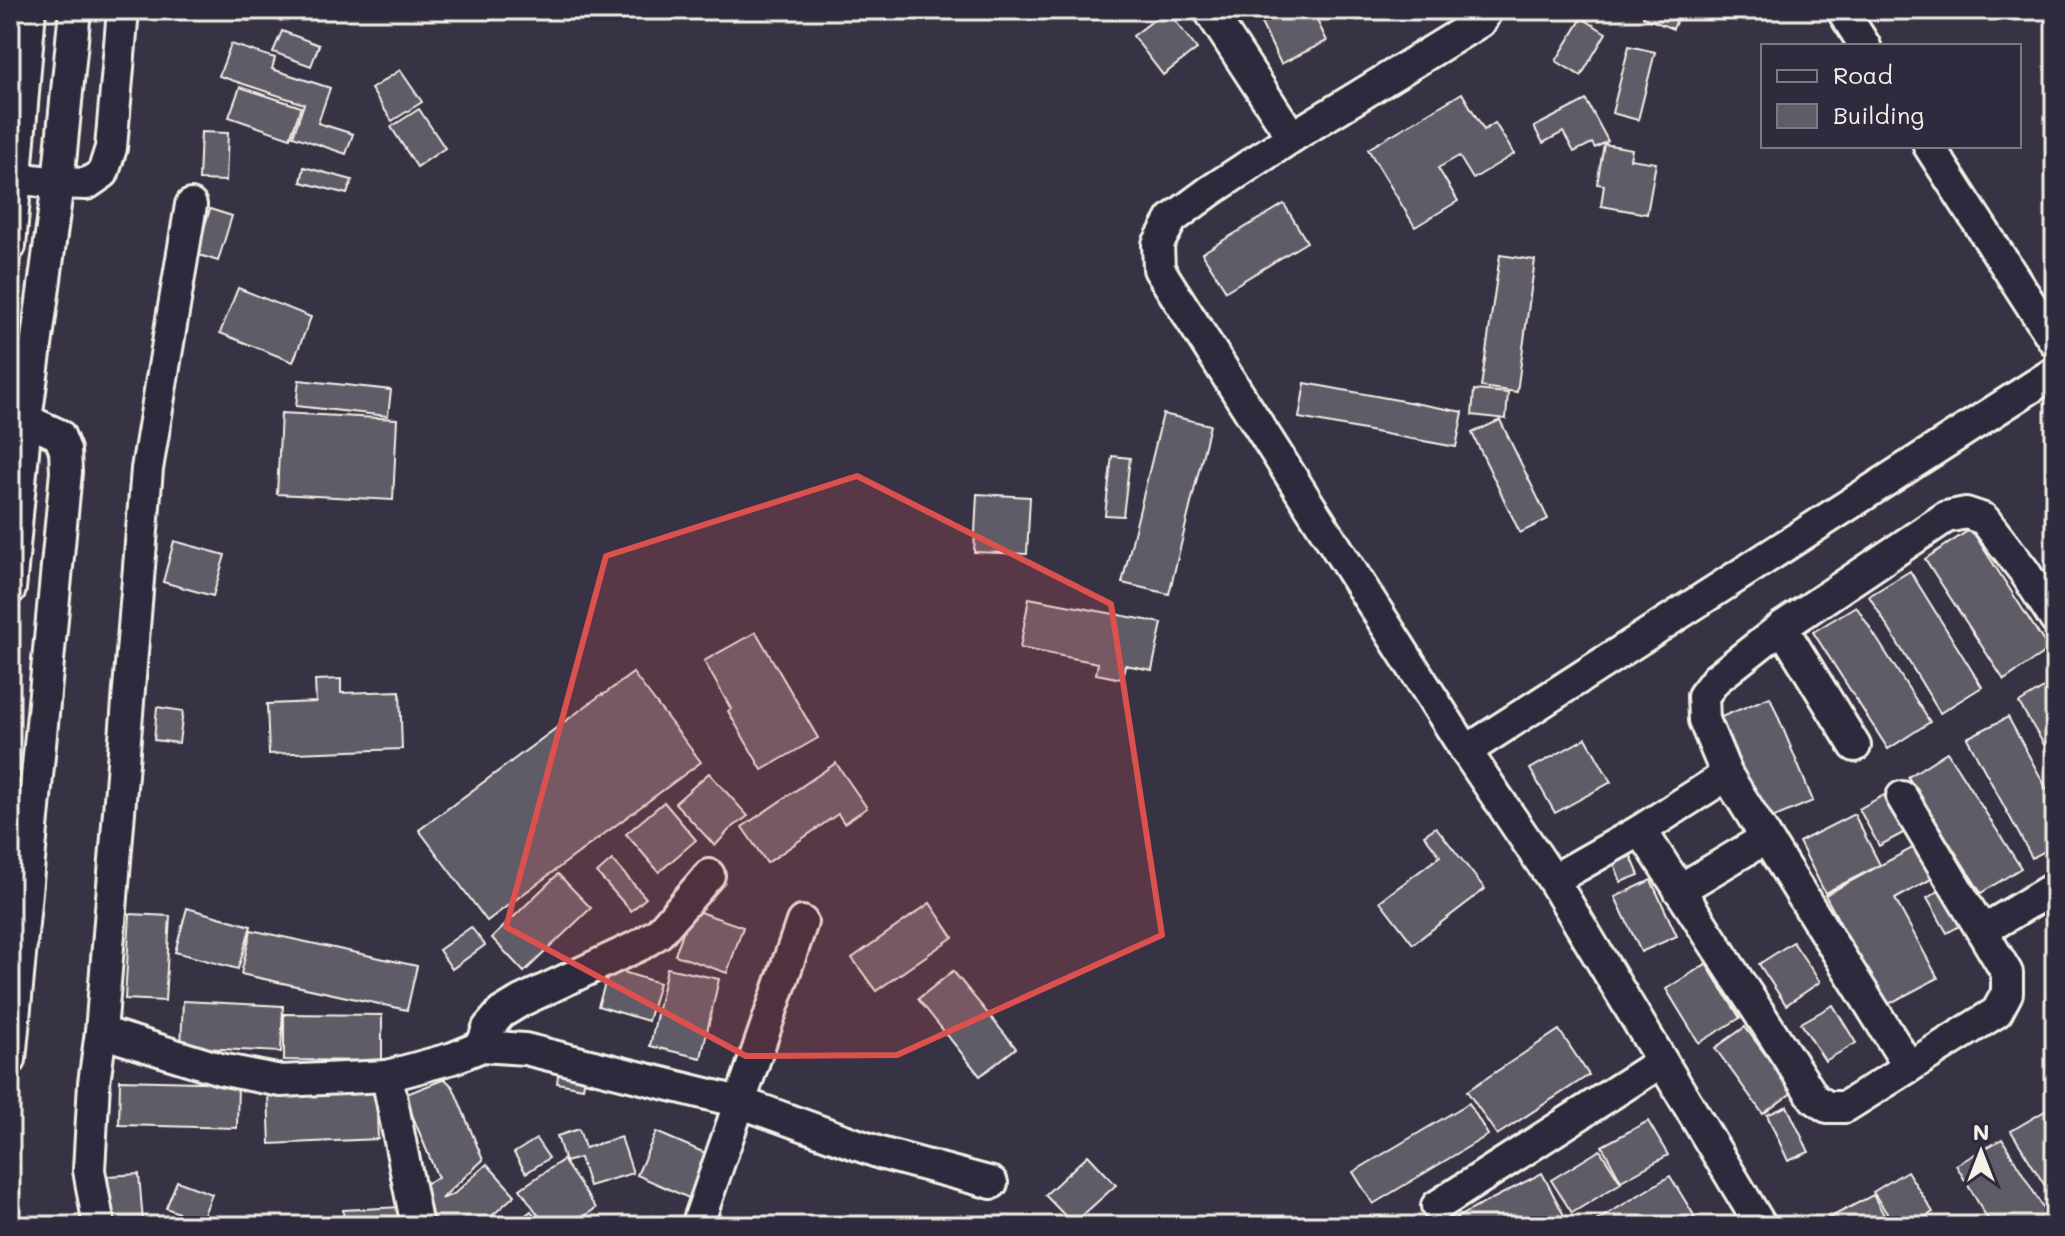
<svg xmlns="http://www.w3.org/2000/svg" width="2065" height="1236" font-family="Mali,sans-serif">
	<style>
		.building { fill: #5f5c67; stroke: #f4f1e8; stroke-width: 2 }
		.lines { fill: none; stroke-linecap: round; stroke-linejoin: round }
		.minor-casing { stroke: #f4f1e8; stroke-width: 36 }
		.minor { stroke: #2f2a3d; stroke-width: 30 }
		.marked { fill: #dc504e; fill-opacity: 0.2; stroke: #dc504e; stroke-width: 6; stroke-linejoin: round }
	</style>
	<rect width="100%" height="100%" fill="#373244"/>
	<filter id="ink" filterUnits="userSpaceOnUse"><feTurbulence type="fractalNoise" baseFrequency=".0125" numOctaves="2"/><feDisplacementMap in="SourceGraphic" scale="16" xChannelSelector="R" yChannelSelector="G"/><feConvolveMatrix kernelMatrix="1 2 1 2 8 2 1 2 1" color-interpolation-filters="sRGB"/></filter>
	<g filter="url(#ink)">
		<!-- building -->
		<g class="building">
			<polygon points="235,10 253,10 252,21 234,18"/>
			<polygon points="1167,10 1197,49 1163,75 1133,36"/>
			<polygon points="1272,10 1312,10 1327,41 1281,64 1258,17"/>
			<polygon points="1645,10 1681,10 1673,29 1643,17"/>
			<polygon points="1582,18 1606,33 1581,76 1556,61"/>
			<polygon points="282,31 319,45 311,66 273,52"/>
			<polygon points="231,44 275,58 272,69 330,88 318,123 353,134 346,154 293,136 304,104 219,76"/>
			<polygon points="1629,46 1655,52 1638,120 1612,113"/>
			<polygon points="400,70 422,102 392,121 371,89"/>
			<polygon points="240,87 301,107 290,138 229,117"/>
			<polygon points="1462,93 1484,130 1495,123 1514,154 1473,179 1459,156 1438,168 1458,201 1415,227 1368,149"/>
			<polygon points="1586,100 1608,141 1595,148 1592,143 1574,152 1563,132 1543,143 1534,127"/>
			<polygon points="419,109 445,148 417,167 391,127"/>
			<polygon points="201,132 228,133 226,181 199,180"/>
			<polygon points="1604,144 1632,149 1630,159 1656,163 1647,214 1601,206 1604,185 1597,184"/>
			<polygon points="304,167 352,180 347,194 301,182"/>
			<polygon points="1284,204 1307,242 1226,291 1202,253"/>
			<polygon points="210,209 232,216 218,261 196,254"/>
			<polygon points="1500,255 1535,260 1517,392 1481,387"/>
			<polygon points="238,288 311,317 293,362 220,333"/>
			<polygon points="299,380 391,390 388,416 296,406"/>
			<polygon points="1305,383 1463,412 1456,447 1299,418"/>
			<polygon points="1474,390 1508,393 1506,419 1472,415"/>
			<polygon points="281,413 397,419 393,500 277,494"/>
			<polygon points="1163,414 1210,425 1169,594 1122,583"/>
			<polygon points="1500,420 1548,519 1520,533 1472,433"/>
			<polygon points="1112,456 1130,458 1123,516 1105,515"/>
			<polygon points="977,494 1030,497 1027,554 974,552"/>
			<polygon points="1971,529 2049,650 2004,680 1925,559"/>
			<polygon points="174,541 225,555 213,596 163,582"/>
			<polygon points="1910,571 1982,687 1940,713 1869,596"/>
			<polygon points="1029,598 1162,623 1152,670 1125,665 1122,679 1096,674 1098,663 1020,648"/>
			<polygon points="1856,606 1930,722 1888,749 1813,632"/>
			<polygon points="756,632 818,738 762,770 728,711 731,709 704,661"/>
			<polygon points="633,673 701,762 487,921 419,830 602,694 603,695"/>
			<polygon points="341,679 341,693 400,691 402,749 269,754 267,704 316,702 315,680"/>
			<polygon points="2055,681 2055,763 2019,703"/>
			<polygon points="1770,697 1813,801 1765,821 1721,717"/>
			<polygon points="157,707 183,711 179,743 154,740"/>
			<polygon points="2008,717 2055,804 2055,846 2032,858 1967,738"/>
			<polygon points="1586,738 1611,782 1555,813 1530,769"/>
			<polygon points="1947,752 2021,868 1981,893 1908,777"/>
			<polygon points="836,763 867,808 844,823 838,814 767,863 742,827"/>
			<polygon points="709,773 748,816 729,830 715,846 675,803"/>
			<polygon points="1884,795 1905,832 1879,846 1859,809"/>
			<polygon points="664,802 696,840 659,872 626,834"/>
			<polygon points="1854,814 1880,865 1825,893 1799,842"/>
			<polygon points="1436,827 1485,889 1413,944 1380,901 1440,856 1424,835"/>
			<polygon points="1916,846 1933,878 1895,899 1938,978 1885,1006 1825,895"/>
			<polygon points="1631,856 1639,875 1621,882 1614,863"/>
			<polygon points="612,860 646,898 631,911 597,873"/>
			<polygon points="558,874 591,908 524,972 492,938"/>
			<polygon points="1651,880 1677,936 1641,952 1615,897"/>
			<polygon points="1942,889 1963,924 1947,933 1927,898"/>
			<polygon points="930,903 953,937 876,991 852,958"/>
			<polygon points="187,908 251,926 238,969 175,952"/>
			<polygon points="691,909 743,927 727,973 675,955"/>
			<polygon points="130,914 170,916 165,1001 125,999"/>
			<polygon points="471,927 485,945 452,969 439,950"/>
			<polygon points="251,930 417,966 407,1010 241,974"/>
			<polygon points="1793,942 1820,982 1786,1005 1759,964"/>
			<polygon points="1706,964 1740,1018 1699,1043 1666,989"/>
			<polygon points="610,968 659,983 648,1021 598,1006"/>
			<polygon points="667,968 719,979 701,1058 650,1046"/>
			<polygon points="953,971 1016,1048 980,1076 918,999"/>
			<polygon points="183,1001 283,1006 281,1052 181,1047"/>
			<polygon points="1833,1005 1856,1043 1825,1061 1801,1023"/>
			<polygon points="284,1014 382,1015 382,1061 284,1060"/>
			<polygon points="1745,1027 1793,1092 1763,1114 1715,1048"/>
			<polygon points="1559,1030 1589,1075 1497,1135 1467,1091"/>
			<polygon points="559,1068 586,1073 583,1088 557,1083"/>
			<polygon points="445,1079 453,1087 483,1160 441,1199 454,1194 487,1164 515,1195 481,1226 439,1226 429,1216 417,1187 438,1178 404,1095"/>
			<polygon points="120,1080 238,1083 237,1128 119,1125"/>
			<polygon points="376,1089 378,1139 270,1144 268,1094"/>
			<polygon points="1469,1103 1488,1135 1373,1204 1353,1172"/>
			<polygon points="2055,1105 2055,1202 2011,1131"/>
			<polygon points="1787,1106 1809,1152 1788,1161 1767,1115"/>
			<polygon points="1648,1121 1668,1155 1621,1181 1602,1146"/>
			<polygon points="579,1129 585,1148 621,1137 633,1173 589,1186 580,1158 565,1162 557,1136"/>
			<polygon points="656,1132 710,1155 691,1199 637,1175"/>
			<polygon points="536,1139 549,1158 526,1173 514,1153"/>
			<polygon points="2002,1139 2054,1226 1992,1226 1956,1165"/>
			<polygon points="1600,1150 1621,1183 1572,1213 1551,1180"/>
			<polygon points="1088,1155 1116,1185 1073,1224 1045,1195"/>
			<polygon points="563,1160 596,1208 570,1226 546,1226 520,1189"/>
			<polygon points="1907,1171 1933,1212 1911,1226 1870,1226 1888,1215 1873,1192"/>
			<polygon points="1542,1173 1566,1219 1552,1226 1452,1226 1450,1221"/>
			<polygon points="139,1174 143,1222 111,1224 108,1176"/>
			<polygon points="1670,1176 1695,1217 1681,1226 1588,1226"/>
			<polygon points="177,1181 212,1194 201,1222 166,1208"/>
			<polygon points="1873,1195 1884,1215 1863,1226 1831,1226 1827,1219"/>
			<polygon points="401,1207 402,1226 344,1226 343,1210"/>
			<polygon points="531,1211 543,1226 512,1226"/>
			<polygon points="652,1216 661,1226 641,1226"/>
		</g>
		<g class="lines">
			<!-- minor casing -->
			<g class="minor-casing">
				<g id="minor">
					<polyline points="1209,10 1292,137"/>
					<polyline points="1487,10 1481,21 1292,137 1210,191 1172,219 1158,244 1159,269 1466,751 1553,880 1761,1226"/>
					<polyline points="1842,10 1865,46"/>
					<polyline points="1929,146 2055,342"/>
					<polyline points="15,178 58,183 87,184 103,173 111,148 123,10"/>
					<polyline points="10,246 30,10"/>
					<polyline points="10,416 26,420 59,435 65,450 66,472 10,1060"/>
					<polyline points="10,589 26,420 58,183 75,10"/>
					<polyline points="1782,627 1855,746"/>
					<polyline points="1466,751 2055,372"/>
					<polyline points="1641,830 1814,1098 1827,1107 1845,1107 1997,1012 2007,993 2007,973 1902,797"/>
					<polyline points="1553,880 1641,830 1727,775"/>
					<polyline points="1679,890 1766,838"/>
					<polyline points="1982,931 2055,887"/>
					<polyline points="101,1032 220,1069 281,1081 387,1076 453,1058 482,1046 525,1049 739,1102 880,1153 992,1183"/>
					<polyline points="482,1046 488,1028 501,1013 521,1001 640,945 659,933 709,875"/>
					<polyline points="1909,1067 1727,775 1704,720 1703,696 1716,679 1782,627 1946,517 1966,513 1984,519 2024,571 2055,619"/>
					<polyline points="387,1076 417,1226"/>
					<polyline points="1437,1206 1661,1062"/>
					<polyline points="99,1226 89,1170 94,1083 101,1032 147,469 191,205"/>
					<polyline points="697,1226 802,922"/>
				</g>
			</g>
			<!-- minor -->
			<use href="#minor" class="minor"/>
		</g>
	</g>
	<!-- marked area -->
	<path class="marked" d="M 857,476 L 1111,604 L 1162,935 L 897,1055 L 746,1056 L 506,927 L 606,556 Z"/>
	<!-- margin -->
	<rect width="2065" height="1236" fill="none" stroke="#2f2a3d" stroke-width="40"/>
	<rect x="20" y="20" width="2025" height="1196" fill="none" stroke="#f4f1e8" stroke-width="3" filter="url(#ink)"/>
	<!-- legend -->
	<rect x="1761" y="44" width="260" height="104" fill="#2f2a3d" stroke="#7e7a81" stroke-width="2"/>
	<rect x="1777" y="70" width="40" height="12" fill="#2f2a3d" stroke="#7e7a81" stroke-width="2"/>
	<text x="1833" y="84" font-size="24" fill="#f4f1e8">Road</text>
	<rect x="1777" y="104" width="40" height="24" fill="#5f5c67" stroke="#7e7a81" stroke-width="2"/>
	<text x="1833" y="124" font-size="24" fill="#f4f1e8">Building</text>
	<!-- north arrow -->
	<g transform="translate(1981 1152)" stroke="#2f2a3d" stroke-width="6" paint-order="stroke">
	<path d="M0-6L14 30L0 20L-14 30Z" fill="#f4f1e8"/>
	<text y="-12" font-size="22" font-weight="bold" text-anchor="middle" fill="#f4f1e8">N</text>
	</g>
</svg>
